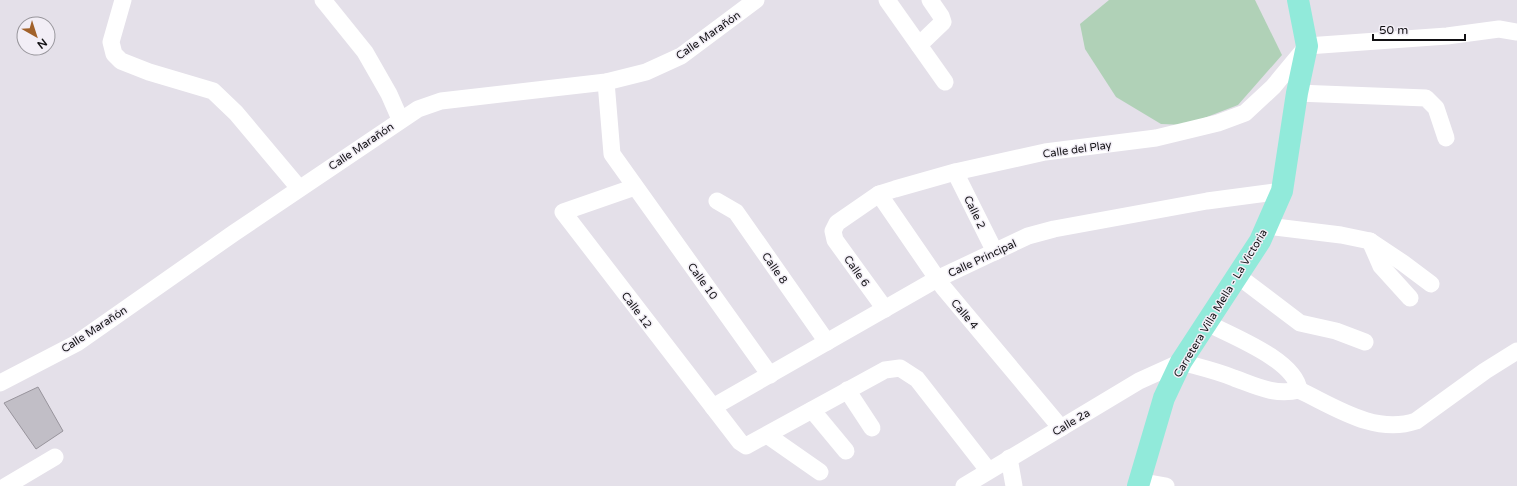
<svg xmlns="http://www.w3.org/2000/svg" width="1517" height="486" font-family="'Varela Round',sans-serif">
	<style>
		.green { fill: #b0d1b7 }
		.building { fill: #c1bec6; stroke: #98949c }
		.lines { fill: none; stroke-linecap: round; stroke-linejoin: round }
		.minor { stroke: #fff; stroke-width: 17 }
		.major { stroke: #91eada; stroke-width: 22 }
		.labels { text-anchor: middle; stroke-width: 3; stroke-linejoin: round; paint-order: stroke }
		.street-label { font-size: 11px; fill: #121114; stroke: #f2eef6 }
	</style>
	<rect width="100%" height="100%" fill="#e4e0e9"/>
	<!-- green -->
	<polygon class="green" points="1109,0 1255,0 1282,55 1238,105 1186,125 1161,124 1116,97 1085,49 1080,24"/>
	<!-- building -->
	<polygon class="building" points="38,387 63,431 36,449 4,403"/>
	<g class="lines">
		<!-- minor -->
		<g class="minor">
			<polyline points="123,0 111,42 114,54 121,61 149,72 213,91 236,113 299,188"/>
			<polyline points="323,0 365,52 389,94 400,119"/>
			<polyline points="887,0 945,82"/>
			<polyline points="919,45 943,22 941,16 930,0"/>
			<polyline points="606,82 612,154 770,375"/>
			<polyline points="1297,93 1426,98 1436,108 1446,138"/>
			<polyline points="955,172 995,252"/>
			<polyline points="635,187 563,212 740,442 746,446 885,370 900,368 917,379 988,470"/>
			<polyline points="879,194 943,287 1061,428"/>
			<polyline points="717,201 736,212 827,342"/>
			<polyline points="1267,226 1341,235 1370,241 1403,263 1431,284"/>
			<polyline points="1370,241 1381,266 1410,298"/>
			<polyline points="1238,276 1300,323 1336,331 1365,342"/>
			<polyline points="885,309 835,240 833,231 837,223 879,194 895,189 955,172 1045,152 1156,138 1218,123 1245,113 1273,87 1307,46 1447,36 1499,29 1517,32"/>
			<path d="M 1207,323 C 1232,336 1295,360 1299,390"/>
			<polyline points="0,383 77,343 234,233 418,109 441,101 606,82 646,72 681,56 756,0"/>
			<polyline points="847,390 872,428"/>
			<polyline points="713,407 937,279 1028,236 1054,229 1207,201 1282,191"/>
			<polyline points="812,410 846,451"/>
			<polyline points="767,435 820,472"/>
			<polyline points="1009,458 1014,486"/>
			<polyline points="1138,481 1166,486"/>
			<polyline points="6,486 55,457"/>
			<path d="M 964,486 L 1139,381 L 1181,362 C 1199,367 1217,371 1234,378 C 1256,386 1275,396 1299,390 C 1335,407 1375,435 1416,421 L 1485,371 L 1517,351"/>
		</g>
		<!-- major -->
		<polyline class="major" points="1138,486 1164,398 1181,362 1260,241 1282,191 1297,93 1307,46 1298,0"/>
	</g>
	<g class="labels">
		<!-- street labels -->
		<g class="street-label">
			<text transform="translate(708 35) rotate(-35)" y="4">Calle Marañón</text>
			<text transform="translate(361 146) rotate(-34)" y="4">Calle Marañón</text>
			<text transform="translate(1077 149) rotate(-8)" y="4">Calle del Play</text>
			<text transform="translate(975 212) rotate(64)" y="4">Calle 2</text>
			<text transform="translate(982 258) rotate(-25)" y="4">Calle Principal</text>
			<text transform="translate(775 268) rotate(55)" y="4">Calle 8</text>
			<text transform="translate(857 271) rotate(55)" y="4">Calle 6</text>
			<text transform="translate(703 281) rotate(54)" y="4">Calle 10</text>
			<text transform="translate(1220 303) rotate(-59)" y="4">Carretera Villa Mella - La Victoria</text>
			<text transform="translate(637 310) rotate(53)" y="4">Calle 12</text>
			<text transform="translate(965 314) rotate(50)" y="4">Calle 4</text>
			<text transform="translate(94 329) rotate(-33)" y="4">Calle Marañón</text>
			<text transform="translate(1071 422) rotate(-31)" y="4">Calle 2a</text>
		</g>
	</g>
	<!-- north arrow -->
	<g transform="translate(36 36) rotate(141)"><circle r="19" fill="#f2eef6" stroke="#98969c"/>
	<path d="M0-3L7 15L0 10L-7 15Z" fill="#a1612a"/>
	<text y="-6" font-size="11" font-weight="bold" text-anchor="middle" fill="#121114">N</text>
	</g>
	<!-- scale -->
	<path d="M1373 34v6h92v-6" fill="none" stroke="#121114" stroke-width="2"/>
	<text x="1379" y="34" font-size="12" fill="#121114" stroke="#f2eef6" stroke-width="3" paint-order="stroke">50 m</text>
</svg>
